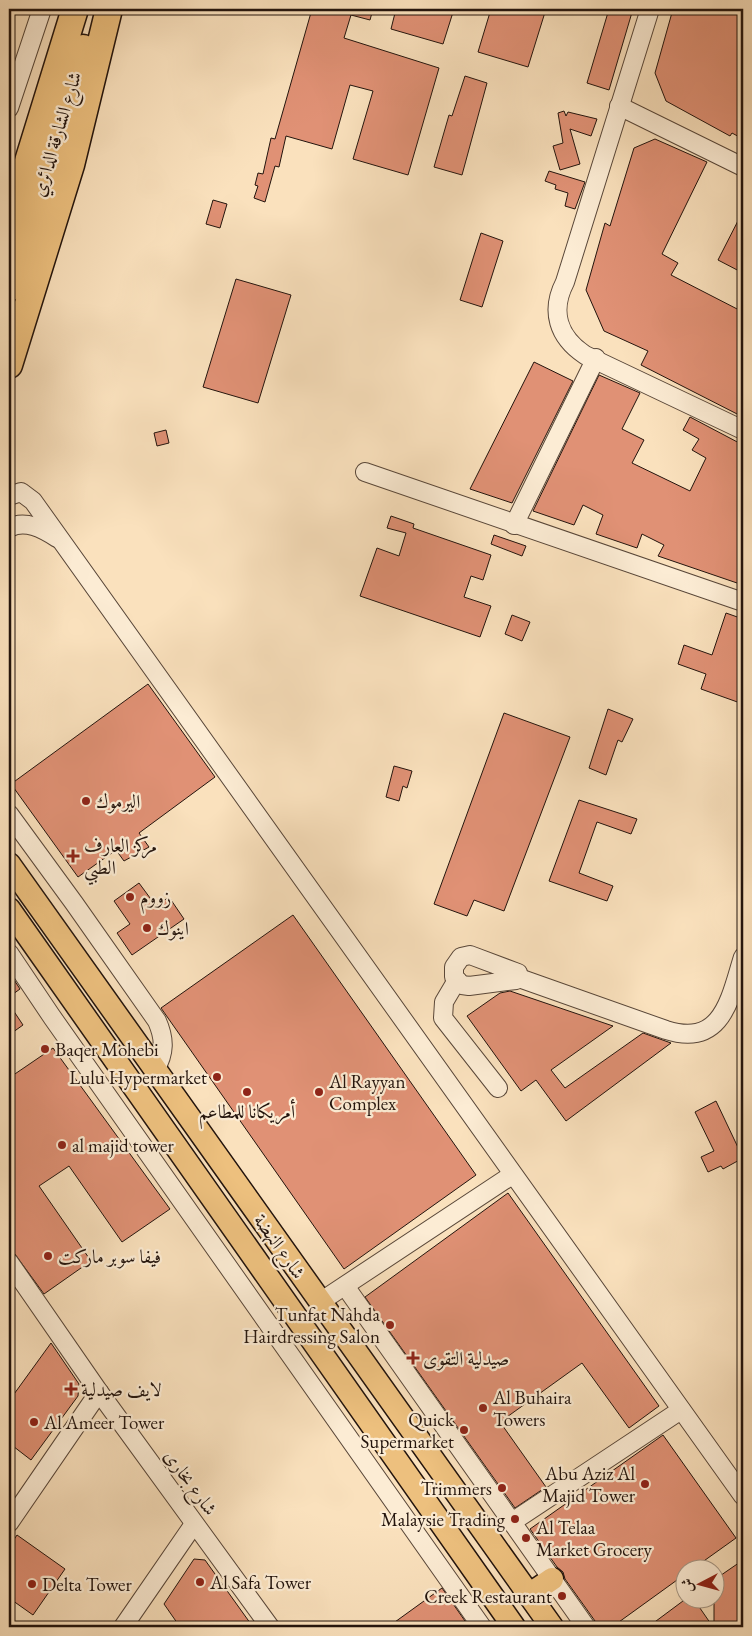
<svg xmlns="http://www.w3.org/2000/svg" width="752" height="1636" font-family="'EB Garamond',Amiri,serif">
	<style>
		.building { fill: #e09175; stroke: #23140d }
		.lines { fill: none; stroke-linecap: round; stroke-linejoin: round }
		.minor-casing { stroke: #594739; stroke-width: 20 }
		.major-casing { stroke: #23140d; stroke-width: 25 }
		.highway-casing { stroke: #23140d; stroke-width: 29 }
		.minor { stroke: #fcecd4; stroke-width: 18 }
		.major { stroke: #edc07e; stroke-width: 22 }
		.highway { stroke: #edc07e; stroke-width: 26 }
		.poi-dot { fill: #8f2418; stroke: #fcecd4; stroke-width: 2 }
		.labels { text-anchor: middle; stroke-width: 4.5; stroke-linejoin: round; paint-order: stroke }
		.street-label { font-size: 19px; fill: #23140d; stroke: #fcecd4 }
		.poi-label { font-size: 19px; fill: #23140d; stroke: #fcecd4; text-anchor: start }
	</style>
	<rect width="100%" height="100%" fill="#fae1bd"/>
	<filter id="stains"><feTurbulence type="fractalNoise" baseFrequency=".004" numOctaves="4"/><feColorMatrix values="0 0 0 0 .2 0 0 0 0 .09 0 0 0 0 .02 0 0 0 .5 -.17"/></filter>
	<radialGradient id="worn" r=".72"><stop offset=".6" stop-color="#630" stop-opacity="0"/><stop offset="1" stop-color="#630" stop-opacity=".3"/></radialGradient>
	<!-- building -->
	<g class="building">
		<polygon points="312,9 373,9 370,20 351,15 344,38 439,68 408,175 353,159 373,91 350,85 332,149 286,136 279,167 275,166 265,202 254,198 258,186 255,185 258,173 263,174 271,138 275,139"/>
		<polygon points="396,9 454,9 443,44 391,29"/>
		<polygon points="491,9 546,9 528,67 478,52"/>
		<polygon points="609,9 633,9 609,90 587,83"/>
		<polygon points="673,9 743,9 743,139 732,133 730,136 666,101 655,73"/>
		<polygon points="465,76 487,83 462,175 434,167 449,115 452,116"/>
		<polygon points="564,111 566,116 568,112 597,119 591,136 570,129 580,164 560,170 553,146 563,143 558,113"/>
		<polygon points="655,139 707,162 662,254 678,263 671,275 743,312 743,417 641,365 648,351 604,331 586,290 605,223 610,226 634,148"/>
		<polygon points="549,171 585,182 575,209 565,206 568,193 555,189 556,185 545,181"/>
		<polygon points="213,200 227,204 220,228 206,224"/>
		<polygon points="743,211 743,273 718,260"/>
		<polygon points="481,233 503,241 482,307 460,300"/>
		<polygon points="236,279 291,295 258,403 203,387"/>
		<polygon points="534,362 573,381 512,503 470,489"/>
		<polygon points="599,375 640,393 622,429 644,440 632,463 690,491 706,458 692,450 699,439 683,430 690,417 743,445 743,578 740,584 658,556 664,545 642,534 637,548 596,534 603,515 583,505 574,525 533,511"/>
		<polygon points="166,430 169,443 157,446 154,433"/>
		<polygon points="391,516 414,524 413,528 491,555 483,580 471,576 464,597 491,606 480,637 360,596 377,548 399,556 406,533 387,528"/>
		<polygon points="494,535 526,546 522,556 491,544"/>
		<polygon points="726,613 743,619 743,704 701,689 706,674 678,664 684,645 712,655"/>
		<polygon points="512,615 530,622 522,641 505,634"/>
		<polygon points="148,684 215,777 139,833 149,847 124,861 116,850 78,877 11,784"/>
		<polygon points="608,709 633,719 622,742 618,740 606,775 589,768"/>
		<polygon points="504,713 570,737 504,911 474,900 467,916 434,904"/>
		<polygon points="394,766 412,771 407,788 403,786 399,801 386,797"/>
		<polygon points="579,800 637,819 631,834 597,822 579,873 613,886 607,901 549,881"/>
		<polygon points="139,883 156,906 169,897 184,919 132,955 117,933 130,924 114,901"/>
		<polygon points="293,915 476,1175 344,1269 161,1008"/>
		<polygon points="9,972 20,989 9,997"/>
		<polygon points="510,991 613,1026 551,1070 565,1088 643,1033 671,1043 566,1121 536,1080 521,1091 467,1016 500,993"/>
		<polygon points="9,1004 23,1025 9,1035"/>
		<polygon points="53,1048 170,1209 122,1242 69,1166 39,1186 91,1261 44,1294 9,1246 9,1078"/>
		<polygon points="716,1101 743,1158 723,1169 721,1166 708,1172 701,1157 714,1151 695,1112"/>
		<polygon points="508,1193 659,1406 629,1428 582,1363 500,1422 546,1487 515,1508 365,1297"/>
		<polygon points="51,1343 79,1384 78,1396 31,1460 9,1443 9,1401"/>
		<polygon points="663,1435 736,1538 694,1568 684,1568 684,1575 612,1627 596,1627 595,1621 565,1579 563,1572 557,1567 530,1529"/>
		<polygon points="17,1535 65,1569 33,1615 9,1598 9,1547"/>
		<polygon points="194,1559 205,1560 253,1627 180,1627 164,1604"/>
		<polygon points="743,1560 743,1617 730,1627 714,1627 714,1580"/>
		<polygon points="442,1588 465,1621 456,1627 388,1627"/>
		<polygon points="687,1598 693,1598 713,1627 648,1627"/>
	</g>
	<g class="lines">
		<!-- minor casing -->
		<g class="minor-casing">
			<g id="minor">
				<path d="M 650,9 L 565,282 C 550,311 558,337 585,355 L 743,430"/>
				<polyline points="619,106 743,167"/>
				<polyline points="9,108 42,9"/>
				<polyline points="365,472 743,602"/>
				<polyline points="9,496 21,492 33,501 743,1496"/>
				<polyline points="514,525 596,358"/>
				<path d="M 9,528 C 25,519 43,529 57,538"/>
				<path d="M 9,814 L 74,903 L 157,1021 C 165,1039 165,1053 155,1070"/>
				<polyline points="9,953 52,1017 482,1627"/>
				<polygon points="470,955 518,973 519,978 516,980 469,986 462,985 454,977 454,967 461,957"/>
				<path d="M 519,978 L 666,1030 C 723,1048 730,998 743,957"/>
				<polyline points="457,980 444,1002 443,1018 498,1088"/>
				<polyline points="9,1262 99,1392 270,1627"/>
				<polyline points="345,1286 586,1627"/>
				<polyline points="320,1302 512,1175"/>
				<polyline points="512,1522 681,1410"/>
				<polyline points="9,1523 99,1392"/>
				<polyline points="123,1627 194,1524"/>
			</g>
		</g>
		<!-- major casing -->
		<g class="major-casing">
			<g id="major">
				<polyline points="9,864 552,1627"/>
				<polyline points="9,909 514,1627"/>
				<polyline points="530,1594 552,1579"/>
			</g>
		</g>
		<!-- highway casing -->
		<g class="highway-casing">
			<g id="highway">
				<polyline points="9,223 75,9"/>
				<polyline points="9,288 83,48"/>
				<polyline points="9,365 71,165 109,9"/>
			</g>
		</g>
		<!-- minor -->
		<use href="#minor" class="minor"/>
		<!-- major -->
		<use href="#major" class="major"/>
		<!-- highway -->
		<use href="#highway" class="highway"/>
	</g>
	<!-- markers -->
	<g class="poi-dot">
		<circle cx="86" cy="801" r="5"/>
		<path d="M70.5 848.5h5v5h5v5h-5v5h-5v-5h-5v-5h5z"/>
		<circle cx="130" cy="897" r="5"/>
		<circle cx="147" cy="928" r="5"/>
		<circle cx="45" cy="1049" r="5"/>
		<circle cx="217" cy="1077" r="5"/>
		<circle cx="247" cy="1092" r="5"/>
		<circle cx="319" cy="1092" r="5"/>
		<circle cx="62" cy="1145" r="5"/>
		<circle cx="48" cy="1256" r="5"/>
		<circle cx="390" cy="1325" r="5"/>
		<path d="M410.5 1350.5h5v5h5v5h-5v5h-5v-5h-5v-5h5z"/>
		<path d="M68.5 1381.5h5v5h5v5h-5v5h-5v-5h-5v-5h5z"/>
		<circle cx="483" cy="1408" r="5"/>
		<circle cx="34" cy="1422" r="5"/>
		<circle cx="464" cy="1430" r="5"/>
		<circle cx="645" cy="1484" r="5"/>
		<circle cx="502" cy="1488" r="5"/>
		<circle cx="515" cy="1519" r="5"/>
		<circle cx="526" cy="1538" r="5"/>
		<circle cx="200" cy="1582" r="5"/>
		<circle cx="32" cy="1584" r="5"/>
		<circle cx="562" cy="1596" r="5"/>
	</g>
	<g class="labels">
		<!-- street labels -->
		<g class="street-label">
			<text transform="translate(56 134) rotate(-73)" y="7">شارع الشارقة الدائري</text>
			<text transform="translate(280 1246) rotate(55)" y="7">شارع النهضة</text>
			<text transform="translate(191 1482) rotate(54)" y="7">شارع بخارى</text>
		</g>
		<!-- poi labels -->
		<g class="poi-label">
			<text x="96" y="808">اليرموك</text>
			<text x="84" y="852">مركز العارف<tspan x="84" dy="22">الطبي</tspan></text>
			<text x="140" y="904">زووم</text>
			<text x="157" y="935">اينوك</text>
			<text x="55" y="1056">Baqer Mohebi</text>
			<text x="207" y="1084" text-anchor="end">Lulu Hypermarket</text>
			<text x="329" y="1088">Al Rayyan<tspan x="329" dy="22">Complex</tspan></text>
			<text x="247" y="1118" text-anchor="middle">أمريكانا للمطاعم</text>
			<text x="72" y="1152">al majid tower</text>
			<text x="58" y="1263">فيفا سوبر ماركت</text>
			<text x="380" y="1321" text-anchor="end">Tunfat Nahda<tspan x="380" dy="22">Hairdressing Salon</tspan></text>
			<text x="423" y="1365">صيدلية التقوى</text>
			<text x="81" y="1396">لايف صيدلية</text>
			<text x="493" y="1404">Al Buhaira<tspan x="493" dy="22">Towers</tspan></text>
			<text x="454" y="1426" text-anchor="end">Quick<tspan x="454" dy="22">Supermarket</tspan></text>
			<text x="44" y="1429">Al Ameer Tower</text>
			<text x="635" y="1480" text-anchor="end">Abu Aziz Al<tspan x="635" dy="22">Majid Tower</tspan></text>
			<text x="492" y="1495" text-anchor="end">Trimmers</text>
			<text x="505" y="1526" text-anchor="end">Malaysie Trading</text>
			<text x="536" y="1534">Al Telaa<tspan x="536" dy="22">Market Grocery</tspan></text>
			<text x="210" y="1589">Al Safa Tower</text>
			<text x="42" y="1591">Delta Tower</text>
			<text x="552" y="1603" text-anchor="end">Creek Restaurant</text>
		</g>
	</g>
	<!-- margin -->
	<rect width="752" height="1636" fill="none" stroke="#fae1bd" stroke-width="30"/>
	<rect x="10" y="10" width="732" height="1616" fill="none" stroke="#23140d" stroke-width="2.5"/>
	<rect x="15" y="15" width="722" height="1606" fill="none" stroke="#23140d"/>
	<!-- north arrow -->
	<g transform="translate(700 1584) rotate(264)"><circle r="24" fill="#fcecd4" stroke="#a59684"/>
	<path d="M0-4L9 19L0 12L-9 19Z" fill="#8f2418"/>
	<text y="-8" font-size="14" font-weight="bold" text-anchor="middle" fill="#23140d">ش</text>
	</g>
	<rect width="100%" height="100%" filter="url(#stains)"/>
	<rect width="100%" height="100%" fill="url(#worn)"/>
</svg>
